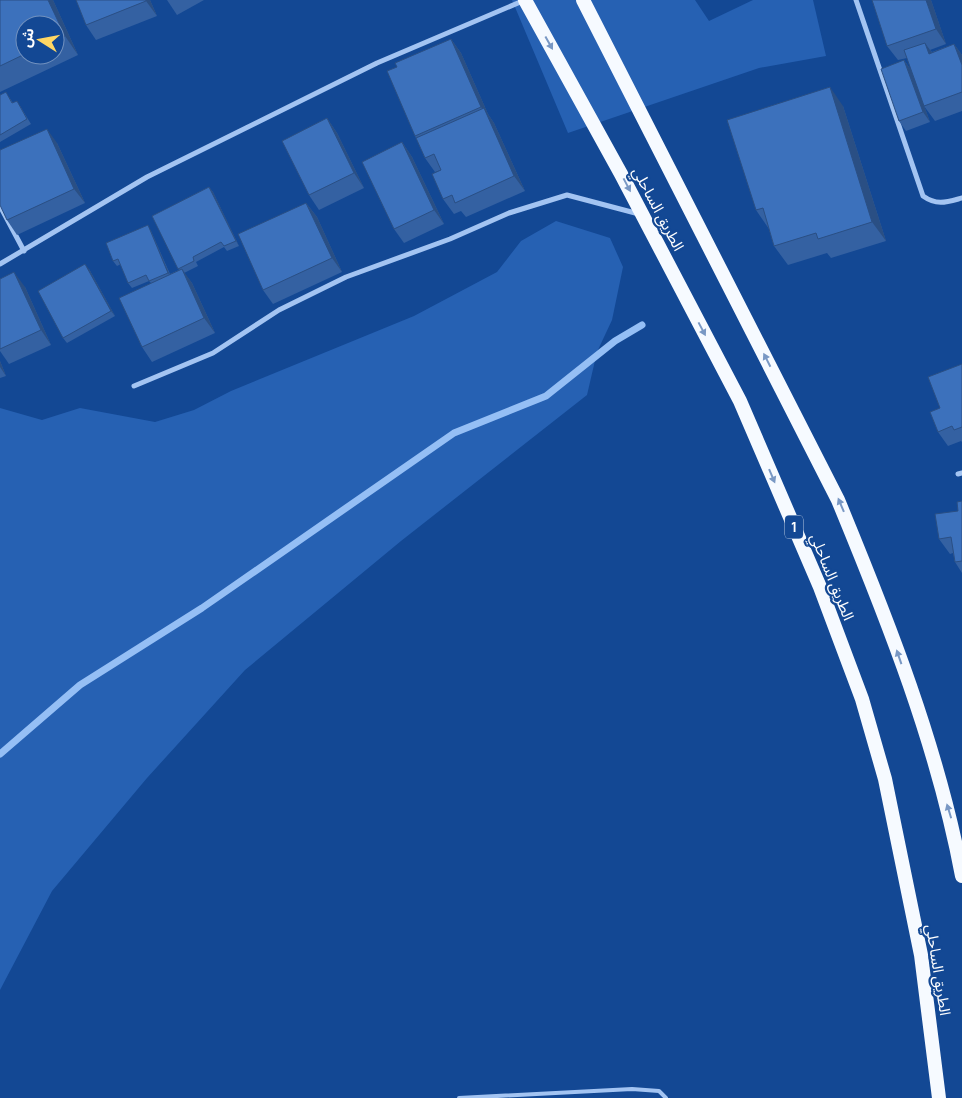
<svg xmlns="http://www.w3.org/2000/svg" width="962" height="1098" font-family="Manrope,'Noto Sans Arabic',sans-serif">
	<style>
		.green { fill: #2661b3 }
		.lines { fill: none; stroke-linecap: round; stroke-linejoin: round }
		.stream { stroke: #95bff5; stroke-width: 7 }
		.service { stroke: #a3c4f2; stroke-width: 4 }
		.minor { stroke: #a3c4f2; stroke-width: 5 }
		.trunk { stroke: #f6faff; stroke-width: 14 }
		.wall { fill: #3461a2; fill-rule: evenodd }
		.shaded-wall { fill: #2a4f84 }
		.building { fill: #3c71bc; stroke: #2a4f84 }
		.oneway { fill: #7998c4 }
		.labels { text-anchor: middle; stroke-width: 4.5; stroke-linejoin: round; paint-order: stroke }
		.shield { fill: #134894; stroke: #b8c8df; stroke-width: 1 }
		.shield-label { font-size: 14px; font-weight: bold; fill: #fff }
		.street-label { font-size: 15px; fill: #fff; stroke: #134894 }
	</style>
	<rect width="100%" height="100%" fill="#134894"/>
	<!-- green -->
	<g class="green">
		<polygon points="512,0 695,0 709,21 753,0 813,0 826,56 759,68 568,133"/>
		<polygon points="556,221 610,238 623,267 612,320 597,352 587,395 401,541 245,670 147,778 52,891 0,990 0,408 42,420 80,408 155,422 194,410 231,391 414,316 497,272 521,241"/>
	</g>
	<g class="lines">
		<!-- stream -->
		<polyline class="stream" points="0,754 80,685 202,608 454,433 546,396 615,341 642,325"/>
		<!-- service -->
		<polyline class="service" points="459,1098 632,1089 659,1091 666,1098"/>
		<!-- minor -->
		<g class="minor">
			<path d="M 856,0 L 923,196 C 937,206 947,202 962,198"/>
			<polyline points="0,206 24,251"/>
			<polyline points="0,264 147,177 377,63 525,0"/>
			<polyline points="134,386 213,353 279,310 346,277 450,239 509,213 567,195 639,214"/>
			<polyline points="958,474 962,473"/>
		</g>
		<!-- trunk -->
		<g class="trunk">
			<polyline points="525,0 621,174 740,401 820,587 862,699 885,779 921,955 939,1098"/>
			<path d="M 583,0 L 838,500 C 888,621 938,747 962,876"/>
		</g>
	</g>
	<!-- wall -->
	<g class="wall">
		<path d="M 0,0 L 53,0 L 78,55 L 0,92 ZM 25,25 L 55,25 L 55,55 L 25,55 Z"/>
		<polygon points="76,0 150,0 157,16 96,40 86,25"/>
		<polygon points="167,0 204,0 177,15"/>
		<polygon points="931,0 946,44 930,50 932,52 954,44 962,55 962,111 935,121 924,106 907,58 898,60 887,46"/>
		<polygon points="451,39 461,53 488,114 494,123 525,191 466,217 461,211 454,214 443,199 441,170 435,172 425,158 415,136 397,67"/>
		<polygon points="904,60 911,70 930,122 906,131 899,121"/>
		<polygon points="0,95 9,97 13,103 20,106 31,124 0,142"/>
		<polygon points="843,106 886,241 831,258 827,253 788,265 774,246 769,229 756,210"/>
		<polygon points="327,118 337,133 364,188 319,210 309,195"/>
		<polygon points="402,142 412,157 444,224 404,243 394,229"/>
		<polygon points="57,143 85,203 17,235 7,220"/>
		<polygon points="209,187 213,192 239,246 227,251 224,247 196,262 198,266 184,273 192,283 215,333 152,362 142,347 151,283 149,281 132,288 128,283 121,264 117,266 113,261 151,231 170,274 179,270 152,216"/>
		<polygon points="306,203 317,217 342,272 273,304 263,290"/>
		<polygon points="89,269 115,316 67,343 63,338"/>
		<polygon points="0,279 25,287 51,345 9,364 0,351"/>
		<polygon points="0,361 6,376 0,378"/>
		<polygon points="962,364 962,442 961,441 948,446 938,432 940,408"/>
		<polygon points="962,501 962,573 955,562 953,553 950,554 939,539 958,511"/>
	</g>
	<!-- shaded-wall -->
	<g class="shaded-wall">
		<polygon points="48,0 53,0 78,55 65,36"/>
		<polygon points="146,0 150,0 157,16 146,1"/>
		<polygon points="926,0 931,0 946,44 936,29"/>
		<polygon points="451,39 461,53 488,114 494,123 525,191 514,176 487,116 481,107"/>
		<polygon points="925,43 935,57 929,54"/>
		<polygon points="954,44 962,55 962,65"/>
		<polygon points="904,60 911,70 930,122 923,112"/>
		<polygon points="830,87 843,106 886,241 872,222"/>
		<polygon points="327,118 337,133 364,188 354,173"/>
		<polygon points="47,129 57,143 85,203 74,189"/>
		<polygon points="402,142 412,157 444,224 434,210"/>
		<polygon points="209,187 213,192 239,246 236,241"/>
		<polygon points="306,203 317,217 342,272 332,258"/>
		<polygon points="148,225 151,231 171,278 168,273"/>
		<polygon points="85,264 89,269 115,316 111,311"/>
		<polygon points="182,269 192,283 215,333 204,318"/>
		<polygon points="14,272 25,287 51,345 41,330"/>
		<polygon points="0,361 6,376 0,367"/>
	</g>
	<!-- building -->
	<g class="building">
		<polygon points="0,0 48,0 65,36 55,40 55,25 25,25 25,54 0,66"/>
		<polygon points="76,0 146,0 146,1 86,25"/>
		<polygon points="872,0 926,0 936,29 887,46"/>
		<polygon points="451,39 481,107 415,136 387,71 397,67 395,63"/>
		<polygon points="925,43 929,54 954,44 962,65 962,92 924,106 904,50"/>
		<polygon points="904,60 923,112 899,121 881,69"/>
		<polygon points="830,87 872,222 818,239 816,233 774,246 763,208 756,210 727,120"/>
		<polygon points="6,92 12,103 17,101 27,119 0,135 0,95"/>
		<polygon points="484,108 514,176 455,203 452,195 443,199 432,174 441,170 434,154 425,158 416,138"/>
		<polygon points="327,118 354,173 309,195 282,141"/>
		<polygon points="47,129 74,189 7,220 0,205 0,150"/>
		<polygon points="402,142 434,210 394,229 362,162"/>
		<polygon points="209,187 236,241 224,246 221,242 193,257 194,261 178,269 152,216"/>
		<polygon points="306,203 332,258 263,290 238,234"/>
		<polygon points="148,225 168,273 149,281 146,275 128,283 118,259 113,261 106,243"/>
		<polygon points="85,264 111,311 63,338 38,291"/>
		<polygon points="182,269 204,318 142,347 119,298"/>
		<polygon points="14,272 41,330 0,349 0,279"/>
		<polygon points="962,364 962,427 954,430 952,426 938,432 930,412 940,408 928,377"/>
		<polygon points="962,501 962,561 955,562 951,537 939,539 935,514 958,511 957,502"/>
	</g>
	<!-- one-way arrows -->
	<defs><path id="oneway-solid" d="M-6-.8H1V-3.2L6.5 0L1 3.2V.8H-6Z" transform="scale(1.25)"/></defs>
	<g class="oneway">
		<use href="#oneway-solid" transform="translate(549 43) rotate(61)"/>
		<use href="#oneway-solid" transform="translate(627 185) rotate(62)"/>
		<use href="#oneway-solid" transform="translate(702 329) rotate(62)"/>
		<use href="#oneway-solid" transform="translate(767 360) rotate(-117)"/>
		<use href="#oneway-solid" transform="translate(772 476) rotate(67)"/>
		<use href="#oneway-solid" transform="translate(841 505) rotate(-113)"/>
		<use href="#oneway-solid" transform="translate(899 657) rotate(-109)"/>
		<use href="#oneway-solid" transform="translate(949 811) rotate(-107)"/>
	</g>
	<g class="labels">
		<!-- shield labels -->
		<rect class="shield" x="785" y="515.5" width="18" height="23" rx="4"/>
		<g class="shield-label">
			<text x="794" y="532">1</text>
		</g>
		<!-- street labels -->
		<g class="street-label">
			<text transform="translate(658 209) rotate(62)" y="5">الطريق الساحلي</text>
			<text transform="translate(832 577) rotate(68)" y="5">الطريق الساحلي</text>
			<text transform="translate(938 970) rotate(81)" y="5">الطريق الساحلي</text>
		</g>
	</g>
	<!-- north arrow -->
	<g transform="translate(40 40) rotate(281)"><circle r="24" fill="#134894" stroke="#7191bf"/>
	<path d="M0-4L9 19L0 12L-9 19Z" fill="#ffd764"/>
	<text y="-8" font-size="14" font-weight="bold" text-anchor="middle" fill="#ffffff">ش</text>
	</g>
</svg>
